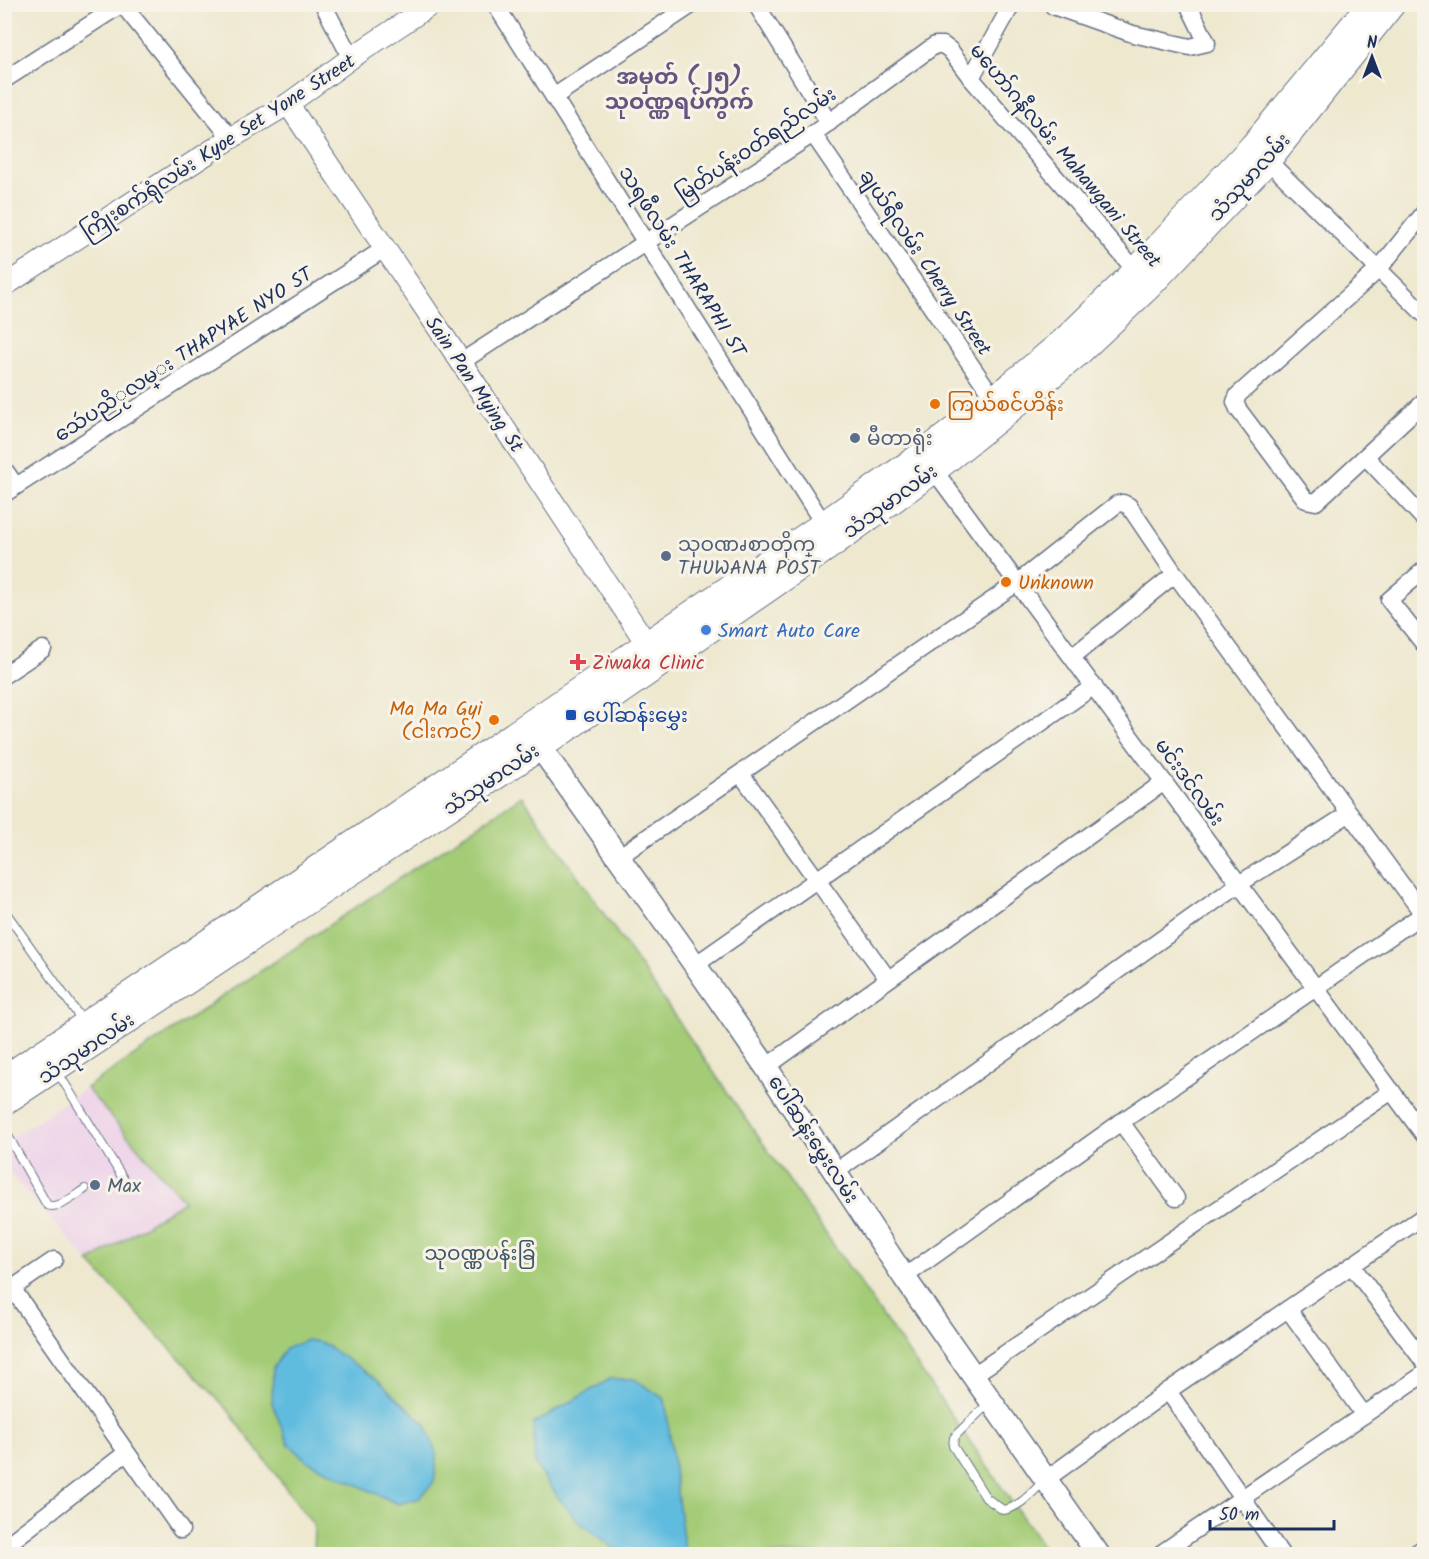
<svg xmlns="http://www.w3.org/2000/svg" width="1429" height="1559" font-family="Kalam,'Noto Sans Myanmar',sans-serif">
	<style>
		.built { fill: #edd1e9 }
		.green { fill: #a4cc77; stroke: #607e6a; stroke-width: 1.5 }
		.water { fill: #61bcdf; stroke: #3e769e; stroke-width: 1.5 }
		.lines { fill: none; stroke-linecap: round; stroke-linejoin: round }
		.service-casing { stroke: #657086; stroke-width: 10 }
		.minor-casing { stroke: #657086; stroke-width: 19 }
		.tertiary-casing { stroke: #657086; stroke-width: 23 }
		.secondary-casing { stroke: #657086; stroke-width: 25 }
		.primary-casing { stroke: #657086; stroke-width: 28 }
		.service { stroke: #fff; stroke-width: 8 }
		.minor { stroke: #fff; stroke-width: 16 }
		.tertiary { stroke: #fff; stroke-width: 21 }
		.secondary { stroke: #fff; stroke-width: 22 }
		.primary { stroke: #fff; stroke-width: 26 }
		.food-dot { fill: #e8710a; stroke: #f7f3e8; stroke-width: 2 }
		.service-dot { fill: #5c6f8a; stroke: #f7f3e8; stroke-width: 2 }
		.shop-dot { fill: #3f7fe0; stroke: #f7f3e8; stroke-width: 2 }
		.health-dot { fill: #e0444e; stroke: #f7f3e8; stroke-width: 2 }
		.transit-dot { fill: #1a4fb4; stroke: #f7f3e8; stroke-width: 2 }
		.labels { text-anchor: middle; stroke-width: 6; stroke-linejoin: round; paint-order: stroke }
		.street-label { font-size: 20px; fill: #1b2f5e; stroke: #f7f3e8 }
		.food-label { font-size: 20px; fill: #c56008; stroke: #f7f3e8; text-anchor: start }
		.service-label { font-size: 20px; fill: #4e5e75; stroke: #f7f3e8; text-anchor: start }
		.shop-label { font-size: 20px; fill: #366cbe; stroke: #f7f3e8; text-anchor: start }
		.health-label { font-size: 20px; fill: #be3a42; stroke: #f7f3e8; text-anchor: start }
		.transit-label { font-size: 20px; fill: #164399; stroke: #f7f3e8; text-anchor: start }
		.park-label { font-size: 20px; fill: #3d5664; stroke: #f7f3e8 }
		.quarter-label { font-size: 22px; font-weight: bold; fill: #64567f; stroke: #f7f3e8 }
	</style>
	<rect width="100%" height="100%" fill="#f7f3e8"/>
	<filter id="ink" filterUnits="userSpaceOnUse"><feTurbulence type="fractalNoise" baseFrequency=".0167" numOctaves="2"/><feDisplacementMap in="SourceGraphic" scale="12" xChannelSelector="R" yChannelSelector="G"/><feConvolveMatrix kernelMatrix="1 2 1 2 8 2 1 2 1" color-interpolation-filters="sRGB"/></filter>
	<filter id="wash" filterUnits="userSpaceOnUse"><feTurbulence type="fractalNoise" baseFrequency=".008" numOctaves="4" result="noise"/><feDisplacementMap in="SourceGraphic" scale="24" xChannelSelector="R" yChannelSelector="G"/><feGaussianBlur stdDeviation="1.35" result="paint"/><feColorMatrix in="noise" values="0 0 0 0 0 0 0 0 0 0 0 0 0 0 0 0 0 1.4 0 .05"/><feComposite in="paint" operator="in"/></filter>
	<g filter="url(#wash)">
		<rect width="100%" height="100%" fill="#eee8cf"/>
		<!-- built -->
		<polygon class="built" points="86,1088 184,1201 89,1262 5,1168 4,1143"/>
		<!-- green -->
		<polygon class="green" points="522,796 1048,1554 313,1554 314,1526 228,1410 89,1262 184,1201 86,1088"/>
		<!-- water -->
		<g class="water">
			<polygon points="307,1340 321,1342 378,1380 426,1425 437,1456 434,1482 420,1498 398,1504 307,1461 288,1443 272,1403 273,1368 285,1349"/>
			<polygon points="610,1379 634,1379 665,1399 685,1554 625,1554 617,1550 579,1522 561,1501 535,1464 533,1424"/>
		</g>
	</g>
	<g filter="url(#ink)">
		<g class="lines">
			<!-- service casing -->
			<g class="service-casing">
				<g id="service">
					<polyline points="4,910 84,1023"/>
					<polyline points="57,1071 124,1180"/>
					<path d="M 4,1129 L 47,1205 C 59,1210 74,1196 85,1189"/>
					<path d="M 990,1402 L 958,1433 L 954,1438 L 953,1446 L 986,1498 L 1003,1510 C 1020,1508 1033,1491 1045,1480"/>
				</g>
			</g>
			<!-- minor casing -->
			<g class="minor-casing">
				<g id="minor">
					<polyline points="122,4 231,138"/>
					<polyline points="323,4 351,58"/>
					<polyline points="495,4 828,531"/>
					<polyline points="756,4 829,123"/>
					<polyline points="1053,6 1133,34 1190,47 1207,43 1188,4"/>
					<polyline points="971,78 1012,4"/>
					<polyline points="4,80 122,4"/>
					<polyline points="555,96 693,4"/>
					<polyline points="813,134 999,406"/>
					<polyline points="1260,153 1424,314"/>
					<polyline points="1424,213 1378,270 1238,395 1235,402 1238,409 1306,500 1316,502 1424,402"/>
					<polyline points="461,362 813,134 935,45 943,45 950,50 971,78 1141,277"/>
					<polyline points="1366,457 1424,519"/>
					<polyline points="928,462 1424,1135"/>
					<polyline points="4,469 16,486"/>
					<polyline points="4,494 384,249"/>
					<polyline points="1424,570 1389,600 1424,644"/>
					<polyline points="1072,657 1175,574"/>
					<polyline points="4,675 43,649"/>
					<polyline points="741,774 888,979"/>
					<polyline points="620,856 1017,583 1117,504 1123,503 1129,506 1175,574 1423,914 1121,1122 904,1277"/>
					<polyline points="695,965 1094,686"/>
					<polyline points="766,1067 1164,782"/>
					<polyline points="1121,1122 1176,1198"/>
					<polyline points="835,1172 1239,884 1350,813"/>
					<polyline points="1352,1266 1424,1362"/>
					<polyline points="12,1288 181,1530"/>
					<polyline points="4,1294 54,1260"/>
					<polyline points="1288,1309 1364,1415"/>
					<polyline points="972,1376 1392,1091"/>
					<polyline points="1168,1391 1281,1554"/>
					<polyline points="1045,1480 1168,1391 1424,1216"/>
					<polyline points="4,1547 126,1453"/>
					<polyline points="1160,1554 1424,1374"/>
					<polyline points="1415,1554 1424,1548"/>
				</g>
			</g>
			<!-- tertiary casing -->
			<g class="tertiary-casing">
				<g id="tertiary">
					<polyline points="288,104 461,362 656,658"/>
					<polyline points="4,286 231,138 288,104 351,58 432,4"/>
				</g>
			</g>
			<!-- secondary casing -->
			<g class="secondary-casing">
				<polyline id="secondary" points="530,733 695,965 766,1067 904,1277 1098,1554"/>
			</g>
			<!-- primary casing -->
			<g class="primary-casing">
				<g id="primary">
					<polyline points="4,1079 268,902 824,524 923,454 994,399 1064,341 1136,271 1253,146 1370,5"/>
					<polyline points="4,1102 540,747 835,542 934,470 1004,414 1076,355 1149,286 1268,160 1392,4"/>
				</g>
			</g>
			<!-- service -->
			<use href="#service" class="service"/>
			<!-- minor -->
			<use href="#minor" class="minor"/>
			<!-- tertiary -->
			<use href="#tertiary" class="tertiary"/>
			<!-- secondary -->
			<use href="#secondary" class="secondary"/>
			<!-- primary -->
			<use href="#primary" class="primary"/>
		</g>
	</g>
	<!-- markers -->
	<g class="food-dot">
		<circle cx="935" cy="404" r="6"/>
		<circle cx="1006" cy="582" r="6"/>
		<circle cx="494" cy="720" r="6"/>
	</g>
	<g class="service-dot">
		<circle cx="855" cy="438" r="6"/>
		<circle cx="666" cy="556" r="6"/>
		<circle cx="95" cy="1185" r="6"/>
	</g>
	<circle class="shop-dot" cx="706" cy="630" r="6"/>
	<path class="health-dot" d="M575 653h6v6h6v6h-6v6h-6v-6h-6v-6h6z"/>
	<rect class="transit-dot" x="565" y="709" width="12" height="12" rx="3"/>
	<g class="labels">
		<!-- street labels -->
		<g class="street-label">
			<text transform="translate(756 144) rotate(-34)" y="7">မြတ်ပန်းဝတ်ရည်လမ်း</text>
			<text transform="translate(218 146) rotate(-33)" y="7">ကြိုးစက်ရုံလမ်း Kyoe Set Yone Street</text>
			<text transform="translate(1066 155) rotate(50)" y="7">မဟော်ဂနီလမ်း Mahawgani Street</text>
			<text transform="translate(1249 177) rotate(-48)" y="7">သံသုမာလမ်း</text>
			<text transform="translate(683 261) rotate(58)" y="7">သရဖီလမ်း THARAPHI ST</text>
			<text transform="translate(926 262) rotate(56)" y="7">ချယ်ရီလမ်း Cherry Street</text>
			<text transform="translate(183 354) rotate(-33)" y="7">သေဴပညိႂလမ္း THAPYAE NYO ST</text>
			<text transform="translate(475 384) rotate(56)" y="7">Sain Pan Mying St</text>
			<text transform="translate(890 501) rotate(-36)" y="7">သံသုမာလမ်း</text>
			<text transform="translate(491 779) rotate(-34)" y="7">သံသုမာလမ်း</text>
			<text transform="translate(1190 782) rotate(54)" y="7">မင်းဒင်လမ်း</text>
			<text transform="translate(86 1048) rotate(-34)" y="7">သံသုမာလမ်း</text>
			<text transform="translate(814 1139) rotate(57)" y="7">ပေါ်ဆန်းမွှေးလမ်း</text>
		</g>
		<!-- food labels -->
		<g class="food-label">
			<text x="947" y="411">ကြယ်စင်ဟိန်း</text>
			<text x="1018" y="589">Unknown</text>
			<text x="482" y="715" text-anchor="end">Ma Ma Gyi<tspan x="482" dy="23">(ငါးကင်)</tspan></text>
		</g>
		<!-- service labels -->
		<g class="service-label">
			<text x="867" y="445">မီတာရုံး</text>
			<text x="678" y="551">သုဝဏၧစာတိုက္<tspan x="678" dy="23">THUWANA POST</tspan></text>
			<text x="107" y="1192">Max</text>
		</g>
		<!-- shop labels -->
		<g class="shop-label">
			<text x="718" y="637">Smart Auto Care</text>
		</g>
		<!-- health labels -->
		<g class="health-label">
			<text x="592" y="669">Ziwaka Clinic</text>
		</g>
		<!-- transit labels -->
		<g class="transit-label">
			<text x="583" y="722">ပေါ်ဆန်းမွှေး</text>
		</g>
		<!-- park labels -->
		<g class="park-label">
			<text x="480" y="1260">သုဝဏ္ဏပန်းခြံ</text>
		</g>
		<!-- quarter labels -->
		<g class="quarter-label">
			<text x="679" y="84">အမှတ် (၂၅)<tspan x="679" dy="25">သုဝဏ္ဏရပ်ကွက်</tspan></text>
		</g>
	</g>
	<!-- margin -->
	<rect width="1429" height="1559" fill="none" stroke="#f7f3e8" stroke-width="24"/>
	<!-- north arrow -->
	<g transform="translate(1372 57)" stroke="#f7f3e8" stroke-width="4.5" paint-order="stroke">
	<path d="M0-4.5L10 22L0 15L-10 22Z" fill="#1b2f5e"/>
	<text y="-9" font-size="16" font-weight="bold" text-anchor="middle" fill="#1b2f5e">N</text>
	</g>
	<!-- scale -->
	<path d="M1210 1520v9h124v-9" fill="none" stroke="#1b2f5e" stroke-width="3"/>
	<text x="1219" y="1520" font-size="18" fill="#1b2f5e" stroke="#f7f3e8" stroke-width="4.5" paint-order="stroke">50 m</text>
</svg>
